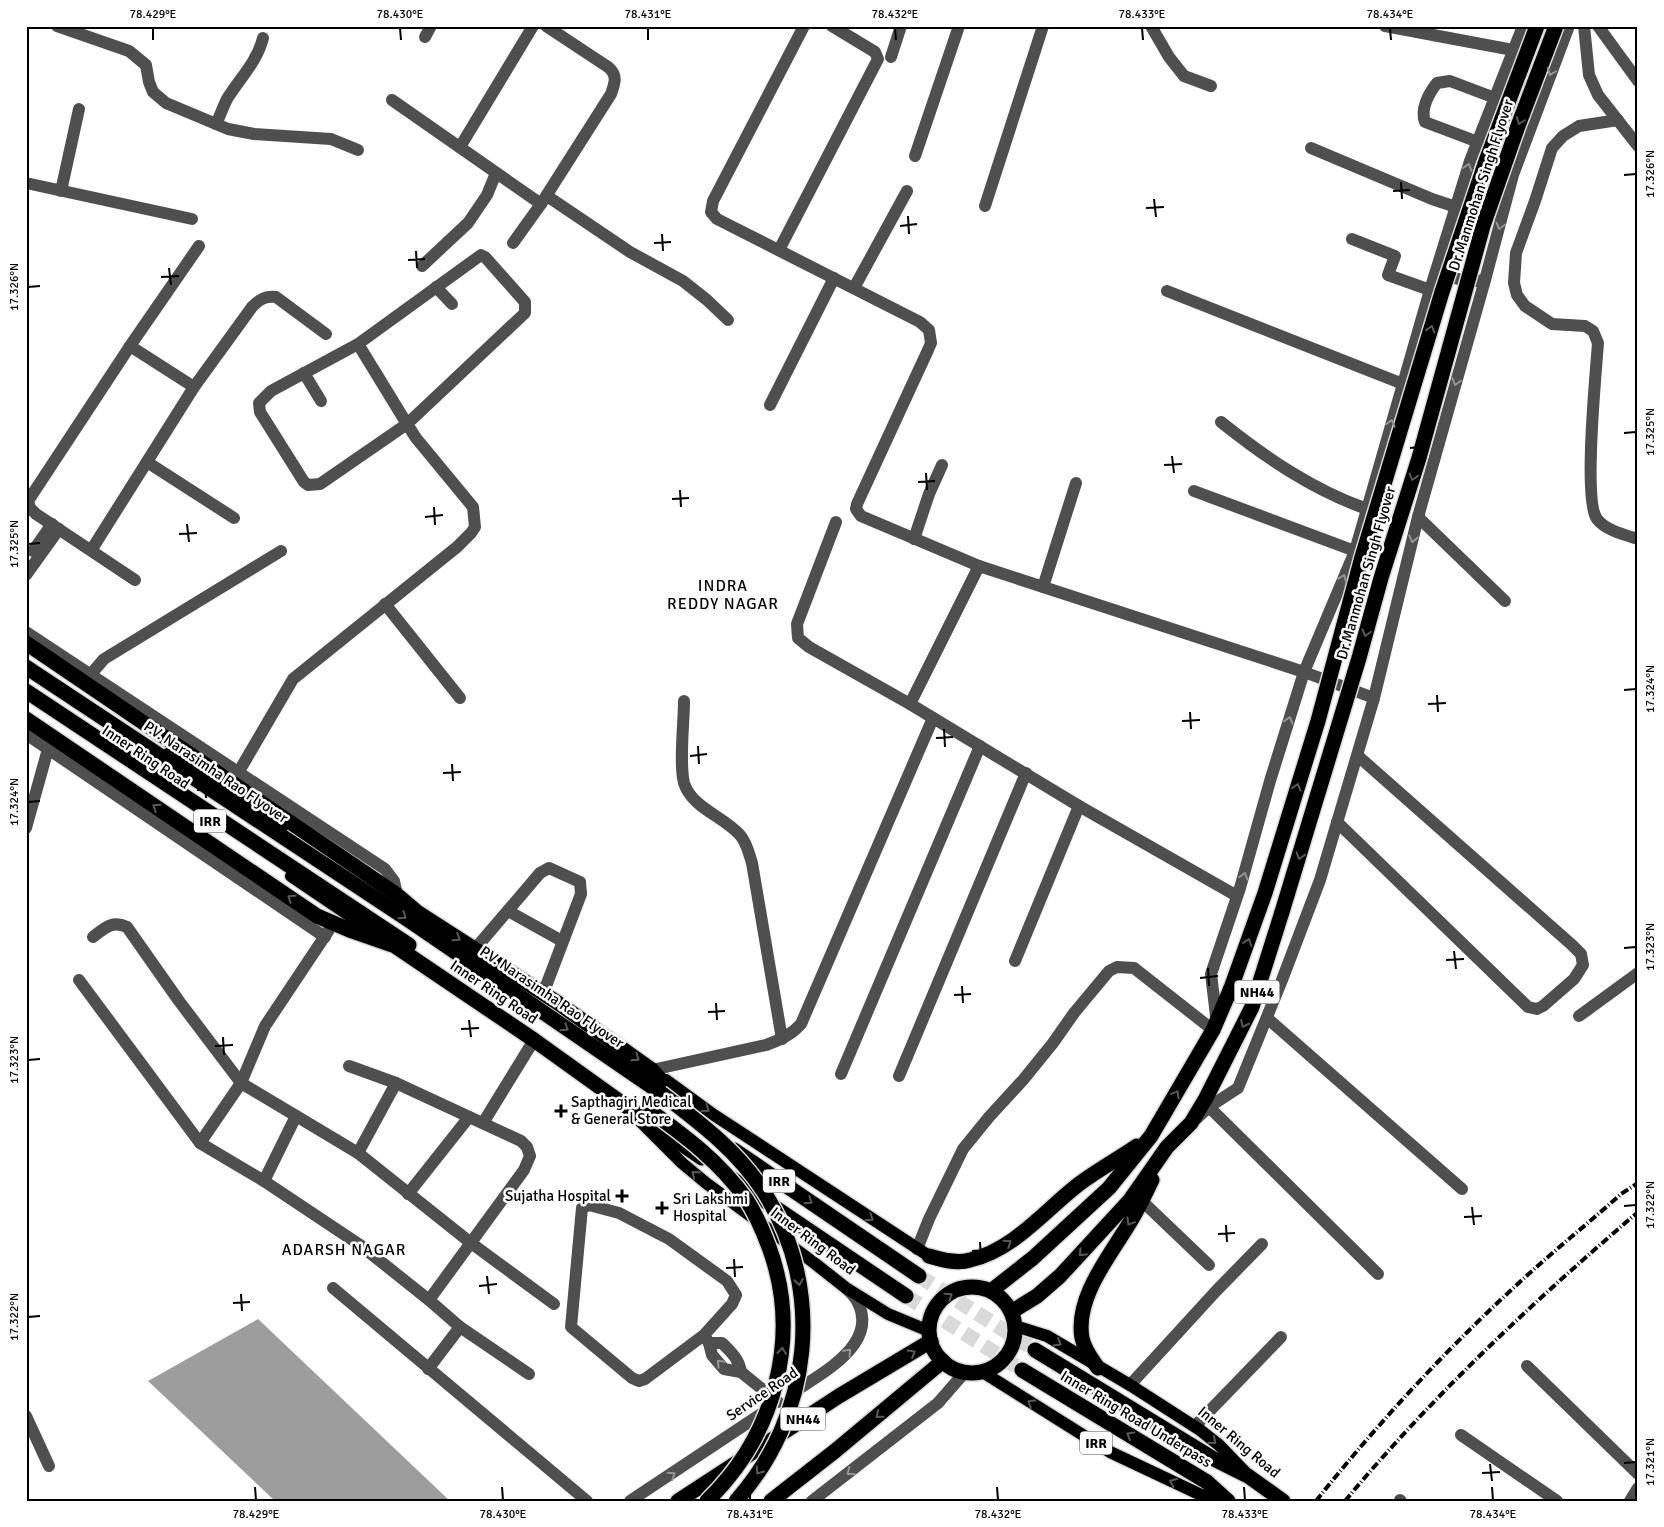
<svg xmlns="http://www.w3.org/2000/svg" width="1664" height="1527" font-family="Signika,sans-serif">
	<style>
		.water { fill: #9d9d9d }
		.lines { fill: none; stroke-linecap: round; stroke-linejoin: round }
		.highway-tunnel { stroke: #d9d9d9; stroke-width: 15; stroke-dasharray: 15 8; stroke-linecap: butt }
		.major-casing { stroke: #dbdbdb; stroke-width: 15 }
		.highway-casing { stroke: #dbdbdb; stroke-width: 18 }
		.minor { stroke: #4f4f4f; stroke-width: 12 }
		.major { stroke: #000; stroke-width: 12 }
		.highway { stroke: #000; stroke-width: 15 }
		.rail { stroke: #000; stroke-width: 4; stroke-dasharray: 8 2.5 1 2.5; stroke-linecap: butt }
		.highway-bridge-casing { stroke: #dbdbdb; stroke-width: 18; stroke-linecap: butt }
		.highway-bridge { stroke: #000; stroke-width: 15 }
		.oneway { stroke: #959595 }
		.oneway2 { stroke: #595959 }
		.ticks { fill: none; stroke: #000; stroke-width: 2 }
		.poi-dot { fill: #000; stroke: #fff; stroke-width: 2 }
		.labels { text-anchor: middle; stroke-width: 5; stroke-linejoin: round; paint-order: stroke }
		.shield { fill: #fff; stroke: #4c4c4c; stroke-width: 1 }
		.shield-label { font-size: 14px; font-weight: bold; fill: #000 }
		.street-label { font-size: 15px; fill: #000; stroke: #fff }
		.poi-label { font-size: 15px; fill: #000; stroke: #fff; text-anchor: start }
		.neighbourhood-label { font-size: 16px; letter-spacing: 1px; fill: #000; stroke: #fff }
		.neatline { fill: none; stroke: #000; stroke-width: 2 }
		.ticks-label { font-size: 12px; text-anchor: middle; fill: #000 }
	</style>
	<rect width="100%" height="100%" fill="#fff"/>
	<!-- water -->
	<polygon class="water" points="258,1319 450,1501 275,1501 148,1381"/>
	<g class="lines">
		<!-- highway-tunnel -->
		<g class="highway-tunnel">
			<polyline points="919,1276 1035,1350"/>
			<polyline points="906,1296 1022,1370"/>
		</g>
		<!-- major casing -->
		<g class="major-casing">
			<g id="major">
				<polyline points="169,753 283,826"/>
				<polyline points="291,876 384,939"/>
				<polyline points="666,1080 714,1115 929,1256"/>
				<polyline points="640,1121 682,1163 706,1183 813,1262 846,1288 888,1314 929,1331"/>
				<polyline points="1015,1326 1047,1336 1130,1385 1200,1430 1219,1445 1245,1472"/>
				<polyline points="981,1371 1110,1452 1197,1493 1218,1501"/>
			</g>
		</g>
		<!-- highway casing -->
		<g class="highway-casing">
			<g id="highway">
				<polyline points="26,643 365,873 397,895 417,912 558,1003 652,1070 685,1107"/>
				<polyline points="26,667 410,921 661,1093"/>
				<polyline points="26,691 409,945"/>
				<polyline points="26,719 317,916 352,931 395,946 534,1040 626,1106 702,1158"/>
				<polyline points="734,1150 919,1276"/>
				<polyline points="731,1178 906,1296"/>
				<path d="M 929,1256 C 942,1260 957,1264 970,1260 C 1014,1250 1045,1210 1079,1184 C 1098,1170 1118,1159 1137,1146"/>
				<circle cx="972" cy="1330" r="43"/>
				<polyline points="991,1291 1033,1258 1109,1188 1151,1136 1213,1030 1231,988"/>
				<polyline points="1011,1312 1037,1296 1060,1276 1130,1200 1167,1147 1191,1123 1206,1098 1252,1007 1282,912"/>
				<polyline points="1035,1350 1212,1458 1248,1476 1283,1501"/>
				<path d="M 1098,1368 C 1091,1358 1084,1349 1082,1338 C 1075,1299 1108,1258 1127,1227 C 1137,1212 1144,1196 1152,1180"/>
				<polyline points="1022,1370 1207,1482 1228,1501"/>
				<polyline points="678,1501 839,1396 931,1341"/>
				<polyline points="771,1501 835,1451 943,1361"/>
			</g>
		</g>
		<!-- minor -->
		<g class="minor">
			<polyline points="57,26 129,51 146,65 149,82 153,92 166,103 228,129 254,134 331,139 358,150"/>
			<polyline points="804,26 713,201 711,212 717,219 920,322 929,330 931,343 928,350 857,504 856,509 861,516 979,566 1304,672 1374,698"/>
			<polyline points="1151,26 1169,57 1184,76 1211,86"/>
			<polyline points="1385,26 1513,50"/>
			<polyline points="1584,26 1589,75 1598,95 1638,146"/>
			<polyline points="1598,26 1638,81"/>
			<polyline points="425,37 431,26"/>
			<polyline points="891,57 901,26"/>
			<polyline points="392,100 541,204"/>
			<path d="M 1618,120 L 1579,126 L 1563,136 L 1552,148 L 1535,201 L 1516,253 L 1514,283 L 1517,295 L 1525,306 L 1552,324 L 1585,326 L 1593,331 L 1598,343 C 1596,372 1583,501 1597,519 C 1605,530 1625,535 1638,539"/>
			<path d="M 216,124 C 220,116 223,107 227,99 C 240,78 257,62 263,38"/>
			<path d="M 1478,142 L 1425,122 C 1420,109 1429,93 1437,83 L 1450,81 L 1495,98"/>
			<polyline points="460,147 533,26"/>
			<polyline points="1311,148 1432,199 1456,207"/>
			<polyline points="915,156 959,26"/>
			<polyline points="26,183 192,219"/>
			<polyline points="61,191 79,109"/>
			<polyline points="547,196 630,252 683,281 707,300 728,320"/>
			<polyline points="985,206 1043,26"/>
			<polyline points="1352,239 1395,256 1388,275 1430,290"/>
			<path d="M 513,243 L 541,204 L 611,94 C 615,83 618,75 608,67 L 546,26"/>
			<polyline points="779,250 878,59 875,52 832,26"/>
			<polyline points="422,266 468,223 487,195 496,173"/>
			<path d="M 1442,269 C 1455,281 1468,283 1485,280"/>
			<polyline points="436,287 452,304"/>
			<polyline points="854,288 907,191"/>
			<polyline points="1167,291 1403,384"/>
			<polyline points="130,346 194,387"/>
			<polyline points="304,373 321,401"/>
			<polyline points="770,405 834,278"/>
			<path d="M 1221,422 C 1266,458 1313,490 1367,509"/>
			<polyline points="147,462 234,518"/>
			<polyline points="1194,491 1355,551"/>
			<polyline points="1418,517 1505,601"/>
			<polyline points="836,522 797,624 798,638 809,647 910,704 1079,806 1237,896"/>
			<polyline points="914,539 929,494 942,465"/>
			<path d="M 92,549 L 194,387 L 252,307 C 260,299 265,296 276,297 L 326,334"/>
			<polyline points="33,551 52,524"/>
			<polyline points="26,575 59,529"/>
			<polyline points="135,580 36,514 30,508 28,501 130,346 199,246"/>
			<polyline points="1043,587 1076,483"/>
			<polyline points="385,604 460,698"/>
			<polyline points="26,632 385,869 394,881 397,895"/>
			<polyline points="91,674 104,659 281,551"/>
			<path d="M 684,701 C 684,723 679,763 684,783 C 692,808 723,816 740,835 C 747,843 749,854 752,863 L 782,1039"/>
			<polyline points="910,704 979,566"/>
			<polyline points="26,734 325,937"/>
			<polyline points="238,773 293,679 457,547 471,533 475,527 473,507 416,438 407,424 525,313 525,302 485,257 481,255 358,344 407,424 320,484 308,485 304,482 260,412 259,403 271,391 358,344"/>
			<polyline points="1337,822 1528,1007 1537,1009 1543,1006 1574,979 1583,965 1581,954 1572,945 1358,756"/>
			<polyline points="26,828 48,749"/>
			<polyline points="508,911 562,941"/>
			<path d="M 93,937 C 105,928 112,920 127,927 L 179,1001 L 241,1083 L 358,1153 L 471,1243 L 554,1304"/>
			<polyline points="475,949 540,873 549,868 580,882 581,894 543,994"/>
			<polyline points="1015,961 1079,806"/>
			<polyline points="79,980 200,1143 264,1181 360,1245 429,1300 460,1327 529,1374"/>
			<polyline points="1579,1016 1638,973"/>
			<polyline points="1267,1018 1462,1189"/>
			<polyline points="1217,1024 1211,974 1240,888 1270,781 1304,672 1355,551 1430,290 1470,161 1523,26"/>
			<polyline points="349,1066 396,1083 521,1141 527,1147 530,1156 524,1170 429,1300"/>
			<path d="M 652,1070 L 766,1045 C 780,1040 791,1035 801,1024 L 933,718"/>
			<polyline points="841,1074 980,746"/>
			<polyline points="899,1076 1026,773"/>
			<polyline points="1209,1107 1378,1274"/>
			<polyline points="1197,1118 1209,1107 1238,1088 1282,980 1320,880 1374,698 1418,517 1485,280 1513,175 1569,26"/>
			<polyline points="483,1123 534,1040"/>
			<polyline points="200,1143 241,1083 265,1026 329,930"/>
			<polyline points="358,1153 396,1083"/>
			<polyline points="264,1181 296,1116"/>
			<polyline points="408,1194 469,1117"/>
			<polyline points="1142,1201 1209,1265"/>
			<polyline points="917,1249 929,1219 963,1149 989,1117 1023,1080 1053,1043 1074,1013 1109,971 1117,967 1134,968 1213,1030"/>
			<polyline points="333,1288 587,1501"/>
			<polyline points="704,1335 732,1304 736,1295 727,1281 669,1239 619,1213 589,1205 582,1208 571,1327 632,1378 639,1381 645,1379 704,1335 709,1343 712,1355 724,1369 741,1372 778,1402"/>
			<path d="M 709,1343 L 722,1343 C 731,1352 739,1359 741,1372"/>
			<polyline points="1527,1366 1638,1474"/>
			<polyline points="428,1369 460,1327"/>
			<polyline points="1130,1385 1217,1290 1262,1244"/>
			<path d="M 791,1394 C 818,1375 881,1345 857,1301 C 855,1297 851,1293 847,1289"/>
			<polyline points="26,1416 49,1466"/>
			<polyline points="1195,1426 1281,1337"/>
			<polyline points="1461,1435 1557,1501"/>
			<polyline points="1400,1500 1401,1501"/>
			<polyline points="630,1501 770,1408"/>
			<polyline points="812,1501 938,1403 965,1372"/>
			<polyline points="1630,1501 1638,1488"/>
		</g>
		<!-- major -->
		<use href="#major" class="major"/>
		<!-- highway -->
		<use href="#highway" class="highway"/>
		<!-- rail -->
		<g class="rail">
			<path d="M 1316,1501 C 1381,1419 1454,1341 1532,1271 C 1561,1245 1592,1220 1621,1194 L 1638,1183"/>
			<path d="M 1345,1501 C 1433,1395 1534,1301 1638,1212"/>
		</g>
		<!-- highway-bridge casing -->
		<g class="highway-bridge-casing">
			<g id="highway-bridge">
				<polyline points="1282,912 1359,658 1381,578 1419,458 1483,226 1518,126 1556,26"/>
				<polyline points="1231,988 1265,893 1318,721 1362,557 1442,292 1486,161 1537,26"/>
				<path d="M 661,1093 C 699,1122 738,1151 764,1192 C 826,1290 812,1416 736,1501"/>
				<path d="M 649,1110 C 685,1136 720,1162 746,1199 C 756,1214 763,1231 769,1247 C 802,1337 775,1435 707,1501"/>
			</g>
		</g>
		<!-- highway-bridge -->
		<use href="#highway-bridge" class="highway-bridge"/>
	</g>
	<!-- one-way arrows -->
	<defs><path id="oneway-chevron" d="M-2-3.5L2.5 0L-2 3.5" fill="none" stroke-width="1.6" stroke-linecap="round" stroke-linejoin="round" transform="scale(1.25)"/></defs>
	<g class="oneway">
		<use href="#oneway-chevron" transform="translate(1551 72) rotate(111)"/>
		<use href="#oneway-chevron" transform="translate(1468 167) rotate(-72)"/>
		<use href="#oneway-chevron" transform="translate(1500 226) rotate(105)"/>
		<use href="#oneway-chevron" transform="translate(1456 382) rotate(106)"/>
		<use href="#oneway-chevron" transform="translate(1391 423) rotate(-74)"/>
		<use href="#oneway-chevron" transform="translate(1413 539) rotate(104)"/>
		<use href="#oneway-chevron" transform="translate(1343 578) rotate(-67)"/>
		<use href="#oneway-chevron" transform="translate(1289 720) rotate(-73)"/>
		<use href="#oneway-chevron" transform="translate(1244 876) rotate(-74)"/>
		<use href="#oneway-chevron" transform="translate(848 1352) rotate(-47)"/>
		<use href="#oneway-chevron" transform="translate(720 1363) rotate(-135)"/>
		<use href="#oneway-chevron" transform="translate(850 1472) rotate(143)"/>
		<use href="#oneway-chevron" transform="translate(672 1475) rotate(-33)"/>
	</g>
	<g class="oneway2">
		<use href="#oneway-chevron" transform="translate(1520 121) rotate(111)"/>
		<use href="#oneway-chevron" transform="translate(1431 329) rotate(-73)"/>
		<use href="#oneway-chevron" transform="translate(1413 477) rotate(107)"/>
		<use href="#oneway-chevron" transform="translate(1366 633) rotate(105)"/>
		<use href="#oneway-chevron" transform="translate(1297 787) rotate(-73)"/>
		<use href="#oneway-chevron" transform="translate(156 807) rotate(-146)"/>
		<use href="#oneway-chevron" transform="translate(1300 856) rotate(107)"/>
		<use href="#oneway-chevron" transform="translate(291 898) rotate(-146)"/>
		<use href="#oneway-chevron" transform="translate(403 916) rotate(34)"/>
		<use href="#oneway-chevron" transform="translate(457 938) rotate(33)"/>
		<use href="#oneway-chevron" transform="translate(1248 942) rotate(-70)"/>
		<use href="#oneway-chevron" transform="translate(1244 1024) rotate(117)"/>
		<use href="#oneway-chevron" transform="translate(565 1028) rotate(34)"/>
		<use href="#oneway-chevron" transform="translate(636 1058) rotate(35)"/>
		<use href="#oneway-chevron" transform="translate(1176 1094) rotate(-59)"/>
		<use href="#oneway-chevron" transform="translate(706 1109) rotate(36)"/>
		<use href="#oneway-chevron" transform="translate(695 1174) rotate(-140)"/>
		<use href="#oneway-chevron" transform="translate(809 1201) rotate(34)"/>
		<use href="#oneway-chevron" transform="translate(870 1218) rotate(34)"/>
		<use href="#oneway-chevron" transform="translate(1130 1222) rotate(121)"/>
		<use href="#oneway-chevron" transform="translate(1008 1243) rotate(-33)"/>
		<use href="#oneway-chevron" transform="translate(1082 1253) rotate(133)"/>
		<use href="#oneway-chevron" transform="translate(799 1282) rotate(81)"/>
		<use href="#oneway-chevron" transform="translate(949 1296) rotate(-34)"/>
		<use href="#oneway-chevron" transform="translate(1058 1343) rotate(31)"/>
		<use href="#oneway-chevron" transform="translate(782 1351) rotate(-84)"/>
		<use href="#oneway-chevron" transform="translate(912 1353) rotate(-31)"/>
		<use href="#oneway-chevron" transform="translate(1031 1403) rotate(-148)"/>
		<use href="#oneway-chevron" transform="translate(879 1415) rotate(141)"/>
		<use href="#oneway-chevron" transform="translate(1130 1435) rotate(-149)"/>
		<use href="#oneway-chevron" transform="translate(1213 1441) rotate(40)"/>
		<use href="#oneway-chevron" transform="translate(759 1471) rotate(125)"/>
		<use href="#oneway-chevron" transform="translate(1173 1482) rotate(-155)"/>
	</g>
	<!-- ticks -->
	<path class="ticks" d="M 153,28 L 153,40M 400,28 L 401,40M 648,28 L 648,40M 895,28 L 896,40M 1142,28 L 1143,40M 1390,28 L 1391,40M 1624,175 L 1636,174M 1401,182 L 1402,199M 1393,191 L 1410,190M 1154,199 L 1156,217M 1146,208 L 1164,207M 908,216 L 909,234M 900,226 L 917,224M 662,234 L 663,251M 654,243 L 671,242M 416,251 L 417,268M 408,260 L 425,259M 169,268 L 171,285M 161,277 L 179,276M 28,287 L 40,286M 1624,433 L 1636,432M 1419,438 L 1420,456M 1410,448 L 1428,446M 1172,456 L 1174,473M 1164,465 L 1182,464M 926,473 L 927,490M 918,482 L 935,481M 680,490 L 681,507M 672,499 L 689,498M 434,507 L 435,525M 425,517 L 443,515M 187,524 L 189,542M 179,534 L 197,533M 28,544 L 40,543M 1624,690 L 1636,689M 1437,695 L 1438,712M 1428,704 L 1446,703M 1190,712 L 1191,729M 1182,721 L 1200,720M 944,729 L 945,747M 936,738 L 953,737M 698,746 L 699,764M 690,756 L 707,754M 452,764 L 453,781M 443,773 L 461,772M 205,781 L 206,798M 197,790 L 215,789M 28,802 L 40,801M 1624,948 L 1636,947M 1454,951 L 1456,969M 1446,960 L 1464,959M 1208,968 L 1209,986M 1200,978 L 1218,976M 962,986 L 963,1003M 954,995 L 971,994M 716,1003 L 717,1020M 708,1012 L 725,1011M 469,1020 L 471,1037M 461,1029 L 479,1028M 223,1037 L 224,1055M 215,1046 L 233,1045M 28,1060 L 40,1059M 1624,1206 L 1636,1205M 1472,1207 L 1474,1225M 1464,1217 L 1482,1216M 1226,1225 L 1227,1242M 1218,1234 L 1235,1233M 980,1242 L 981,1259M 972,1251 L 989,1250M 734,1259 L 735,1277M 726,1268 L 743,1267M 487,1276 L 489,1294M 479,1286 L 497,1284M 241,1294 L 242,1311M 233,1303 L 250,1302M 28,1317 L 40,1316M 1624,1463 L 1636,1462M 1490,1464 L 1492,1481M 1482,1473 L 1500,1472M 255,1487 L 256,1500M 502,1487 L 503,1500M 750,1487 L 750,1500M 997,1487 L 998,1500M 1244,1487 L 1245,1500M 1492,1487 L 1493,1500"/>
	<!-- markers -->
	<g class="poi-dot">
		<path d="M558.5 1103.5h5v5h5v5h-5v5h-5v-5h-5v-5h5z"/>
		<path d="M619.5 1188.5h5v5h5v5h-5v5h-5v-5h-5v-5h5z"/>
		<path d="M659.5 1200.5h5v5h5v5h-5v5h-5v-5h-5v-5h5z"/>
	</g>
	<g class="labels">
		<!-- shield labels -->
		<g class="shield">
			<rect x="194" y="809.5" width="32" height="23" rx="4"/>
			<rect x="1234.5" y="980.5" width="45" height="23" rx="4"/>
			<rect x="763" y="1169.5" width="32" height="23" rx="4"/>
			<rect x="780.5" y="1407.5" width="45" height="23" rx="4"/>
			<rect x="1080" y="1431.5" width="32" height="23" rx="4"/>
		</g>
		<g class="shield-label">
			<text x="210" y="826">IRR</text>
			<text x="1257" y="997">NH44</text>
			<text x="779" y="1186">IRR</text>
			<text x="803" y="1424">NH44</text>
			<text x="1096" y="1448">IRR</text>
		</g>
		<!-- street labels -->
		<g class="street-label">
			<text transform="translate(1481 185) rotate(-72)" y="5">Dr.Manmohan Singh Flyover</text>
			<text transform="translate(1366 573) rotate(-74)" y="5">Dr.Manmohan Singh Flyover</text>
			<text transform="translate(146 757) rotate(34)" y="5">Inner Ring Road</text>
			<text transform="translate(216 772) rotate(34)" y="5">P.V. Narasimha Rao Flyover</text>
			<text transform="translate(494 992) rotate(34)" y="5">Inner Ring Road</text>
			<text transform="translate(552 997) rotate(34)" y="5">P.V. Narasimha Rao Flyover</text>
			<text transform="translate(813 1241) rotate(37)" y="5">Inner Ring Road</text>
			<text transform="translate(762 1394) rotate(-34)" y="5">Service Road</text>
			<text transform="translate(1136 1419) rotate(31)" y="5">Inner Ring Road Underpass</text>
			<text transform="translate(1239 1442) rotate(40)" y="5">Inner Ring Road</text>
		</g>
		<!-- poi labels -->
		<g class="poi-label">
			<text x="571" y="1107">Sapthagiri Medical<tspan x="571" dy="17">&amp; General Store</tspan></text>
			<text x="611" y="1201" text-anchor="end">Sujatha Hospital</text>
			<text x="673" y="1204">Sri Lakshmi<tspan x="673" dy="17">Hospital</tspan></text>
		</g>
		<!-- neighbourhood labels -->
		<g class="neighbourhood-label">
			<text x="723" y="591">INDRA<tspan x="723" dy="18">REDDY NAGAR</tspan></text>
			<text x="344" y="1255">ADARSH NAGAR</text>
		</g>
	</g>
	<!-- border -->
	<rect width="1664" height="1527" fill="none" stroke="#ffffff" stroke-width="55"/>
	<rect x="28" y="28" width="1608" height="1472" class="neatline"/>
	<g class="ticks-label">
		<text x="153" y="18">78.429°E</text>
		<text x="400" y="18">78.430°E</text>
		<text x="648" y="18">78.431°E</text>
		<text x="895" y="18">78.432°E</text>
		<text x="1142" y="18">78.433°E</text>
		<text x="1390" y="18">78.434°E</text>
		<text transform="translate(1650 174) rotate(-90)" y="4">17.326°N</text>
		<text transform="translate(14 287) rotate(-90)" y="4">17.326°N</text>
		<text transform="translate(1650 432) rotate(-90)" y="4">17.325°N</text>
		<text transform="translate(14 544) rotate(-90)" y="4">17.325°N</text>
		<text transform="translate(1650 689) rotate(-90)" y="4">17.324°N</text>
		<text transform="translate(14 802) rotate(-90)" y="4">17.324°N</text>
		<text transform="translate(1650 947) rotate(-90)" y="4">17.323°N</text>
		<text transform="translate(14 1060) rotate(-90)" y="4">17.323°N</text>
		<text transform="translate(1650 1205) rotate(-90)" y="4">17.322°N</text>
		<text transform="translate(14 1317) rotate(-90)" y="4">17.322°N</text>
		<text transform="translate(1650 1462) rotate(-90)" y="4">17.321°N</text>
		<text x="256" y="1518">78.429°E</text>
		<text x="503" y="1518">78.430°E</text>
		<text x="750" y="1518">78.431°E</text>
		<text x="998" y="1518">78.432°E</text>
		<text x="1245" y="1518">78.433°E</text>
		<text x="1493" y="1518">78.434°E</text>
	</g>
</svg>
